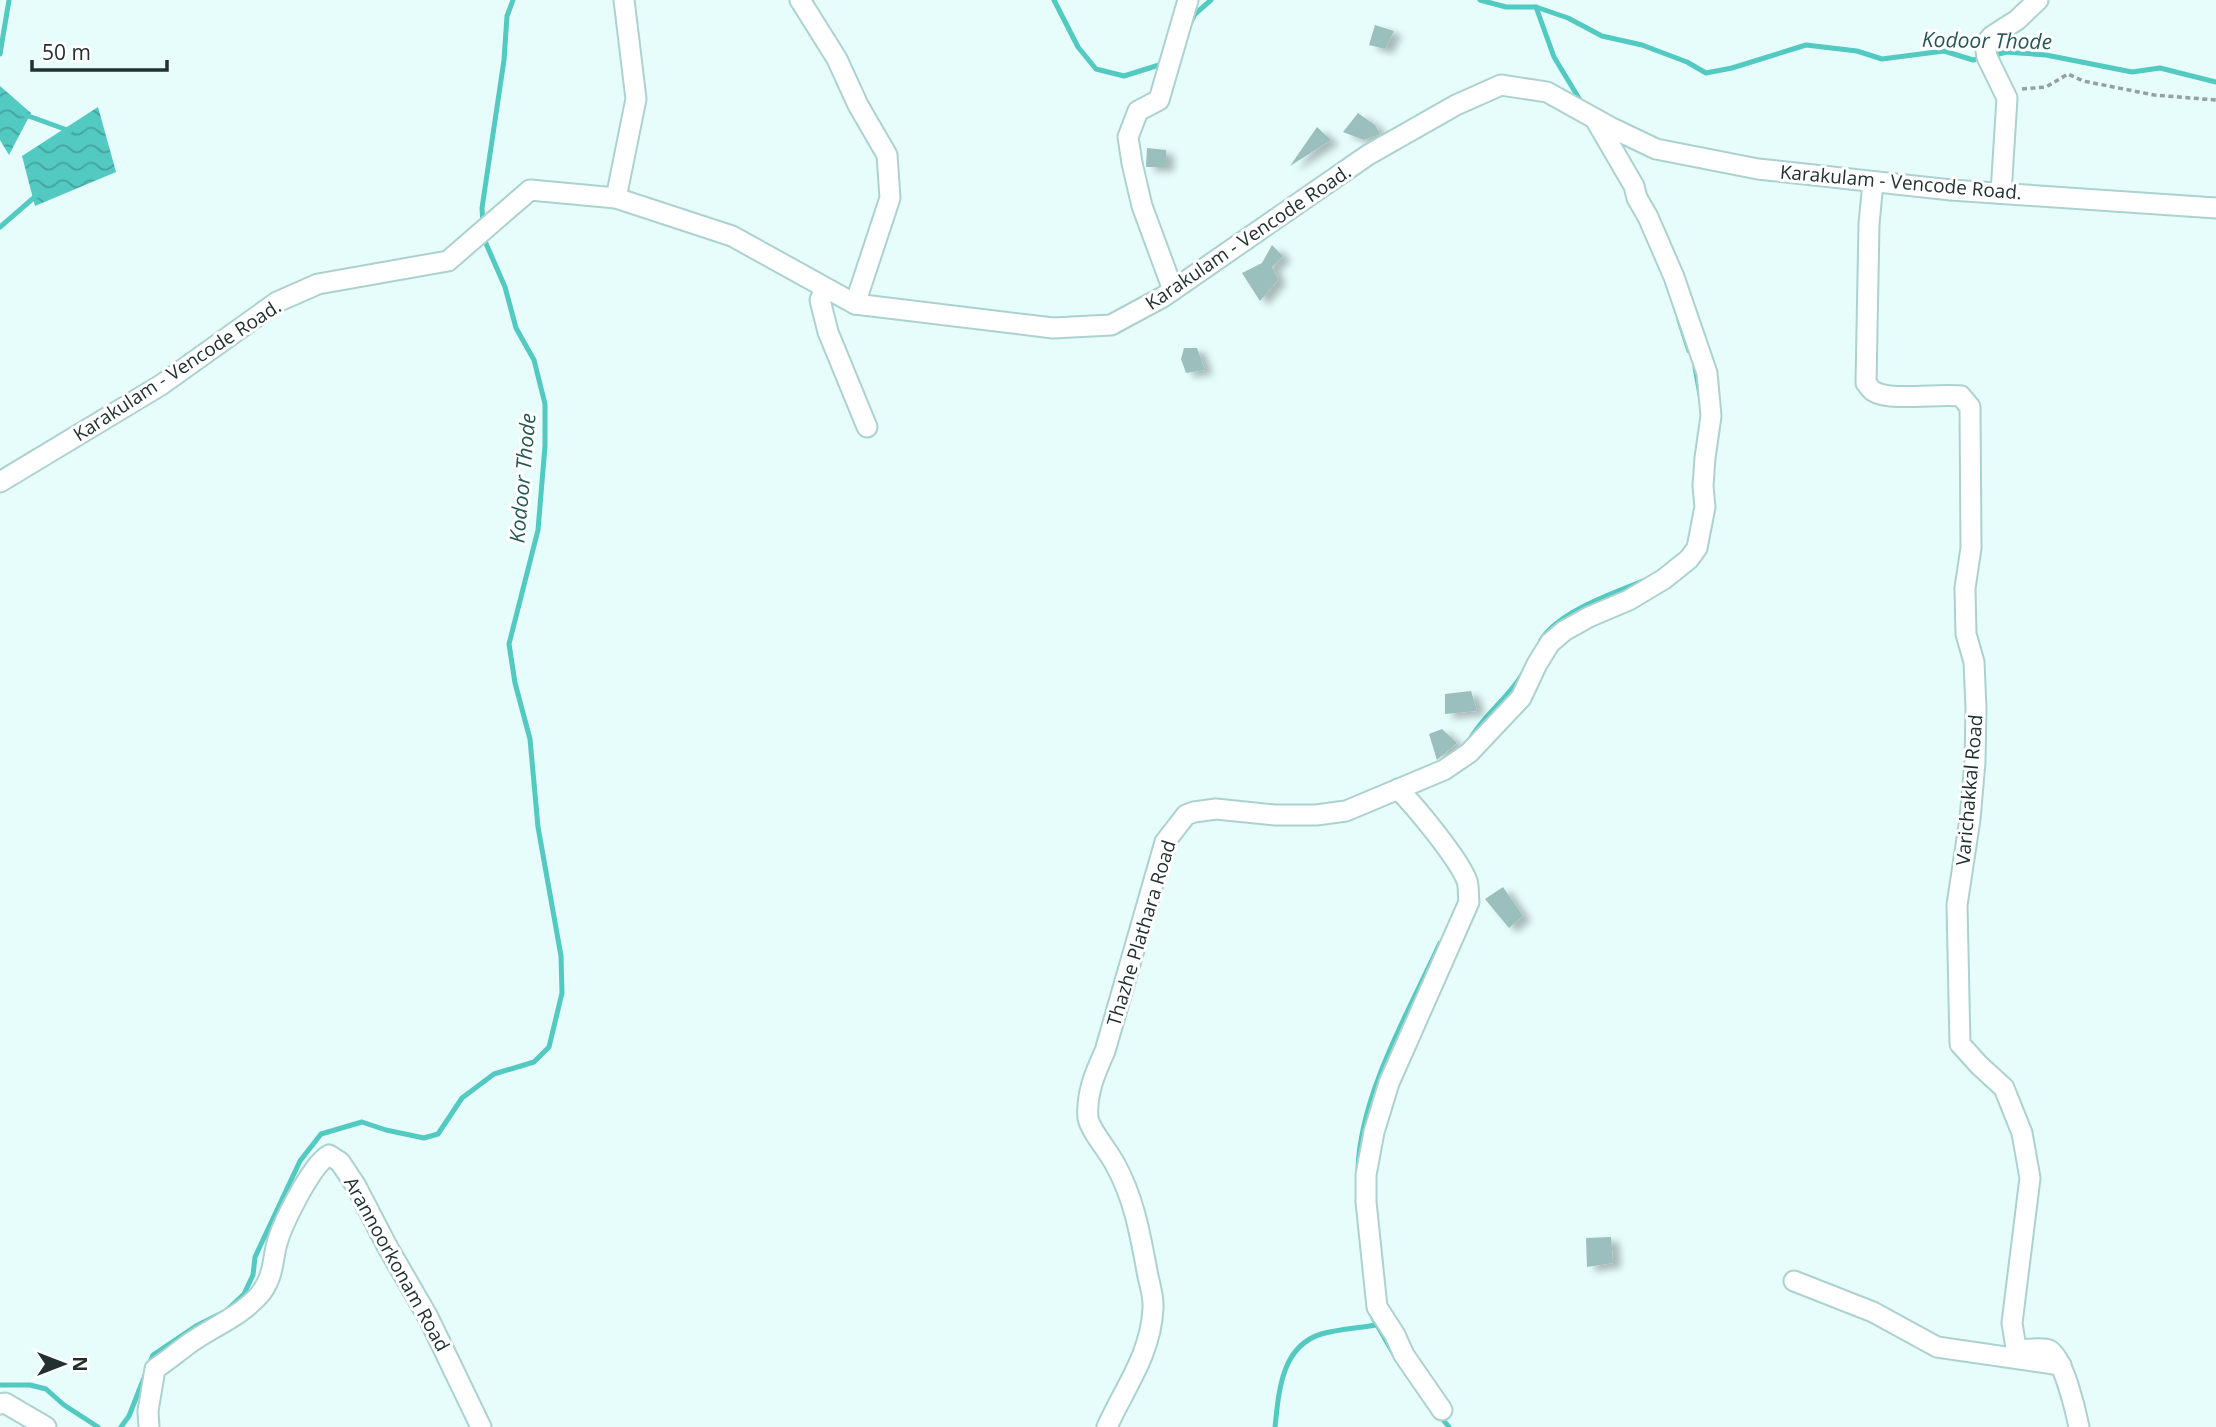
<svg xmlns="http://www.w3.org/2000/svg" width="2216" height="1427" font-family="'Open Sans',sans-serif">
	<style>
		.water { fill: url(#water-waves) }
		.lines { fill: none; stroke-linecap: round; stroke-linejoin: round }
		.stream { stroke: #52c9c1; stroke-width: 5 }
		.building { fill: #9abfbc; filter: url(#shadow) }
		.minor-casing { stroke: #acd2cf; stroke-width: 23 }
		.path { stroke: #8fa3a1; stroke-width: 3.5; stroke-dasharray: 5 3.5; stroke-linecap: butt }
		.minor { stroke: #fff; stroke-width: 19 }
		.labels { text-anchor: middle; stroke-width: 6; stroke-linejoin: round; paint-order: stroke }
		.street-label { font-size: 19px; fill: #223130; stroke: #fff }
		.water-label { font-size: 21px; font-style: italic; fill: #255854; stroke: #fff }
	</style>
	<defs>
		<pattern id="water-waves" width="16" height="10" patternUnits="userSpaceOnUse" patternTransform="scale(1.75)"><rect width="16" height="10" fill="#52c9c1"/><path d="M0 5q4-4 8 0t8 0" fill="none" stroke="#44a49d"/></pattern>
		<filter id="shadow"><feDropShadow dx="8" dy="4.5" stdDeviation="3.5" flood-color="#0004"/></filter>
	</defs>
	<rect width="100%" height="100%" fill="#e6fdfb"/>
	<!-- water -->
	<g class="water">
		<polygon points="0,86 31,113 9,155 0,140"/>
		<polygon points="98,107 116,172 35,206 22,156"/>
	</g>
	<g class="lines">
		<!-- stream -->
		<g class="stream">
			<polyline points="1054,0 1078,47 1096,69 1124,76 1159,65 1164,59"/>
			<polyline points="1480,0 1506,7 1536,7 1568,18 1602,36 1642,45 1687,62 1706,73 1732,68 1806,45 1857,51 1882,59 1944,51 1973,60 1982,58"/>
			<polyline points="1536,7 1554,57 1583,105"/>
			<polyline points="1190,24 1195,14 1211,0"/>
			<polyline points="0,54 9,0"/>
			<polyline points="1992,56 2006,52 2046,55 2132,72 2160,68 2216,82"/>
			<polyline points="23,114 70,131"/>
			<polyline points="483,225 482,208 504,60 507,16 513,0"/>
			<polyline points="0,227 37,195"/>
			<polyline points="1679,320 1689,351"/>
			<polyline points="1695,367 1700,395"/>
			<path d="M 1541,640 C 1558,612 1613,593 1643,581"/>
			<path d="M 1469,741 C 1483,715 1508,699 1523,673"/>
			<path d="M 1358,1169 C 1360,1095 1409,1011 1440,943"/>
			<polyline points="1373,1318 1396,1358"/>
			<polyline points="0,1385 30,1385 46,1389 64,1405 98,1427"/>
			<polyline points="1440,1416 1449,1427"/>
			<polyline points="121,1427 129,1416 153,1355 196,1326 226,1311 244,1294 253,1275 255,1257 300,1161 321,1134 362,1122 386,1130 424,1138 438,1134 462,1098 494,1074 534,1062 549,1047 562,993 561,956 538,827 530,739 515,683 509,644 538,530 545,446 545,404 534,360 516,328 505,287 484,239"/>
			<path d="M 1275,1427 C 1279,1391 1281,1347 1321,1334 C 1338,1329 1359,1328 1376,1325"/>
		</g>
	</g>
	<!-- building -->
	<g class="building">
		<polygon points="1375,25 1394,31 1385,49 1369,45"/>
		<polygon points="1358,113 1375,125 1380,134 1364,140 1343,132"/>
		<polygon points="1317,127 1331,140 1290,166"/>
		<polygon points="1147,148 1166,150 1166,167 1146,167"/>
		<polygon points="1272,245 1283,256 1272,267 1278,280 1260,301 1242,273 1262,263"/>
		<polygon points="1184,348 1197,348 1205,370 1186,373 1181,359"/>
		<polygon points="1471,691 1477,711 1445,714 1445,694"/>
		<polygon points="1442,729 1457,743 1437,760 1429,734"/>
		<polygon points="1503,887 1523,916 1509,928 1485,899"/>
		<polygon points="1611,1237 1613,1263 1587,1267 1586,1238"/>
	</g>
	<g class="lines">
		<!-- minor casing -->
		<g class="minor-casing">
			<g id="minor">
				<polyline points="800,0 837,59 858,105 887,155 890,198 855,304"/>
				<path d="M 1873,182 L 1869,224 L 1866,383 C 1867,384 1872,391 1873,391 C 1890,402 1939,393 1961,396 L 1970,407 L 1971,548 L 1965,588 L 1966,634 L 1974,662 L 1976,708 L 1975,762 L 1970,819 L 1957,905 L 1960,1044 L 1979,1065 L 2004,1088 L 2022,1133 L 2030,1178 L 2012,1323 L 2016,1348 C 2027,1352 2039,1346 2049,1350 C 2063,1356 2076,1412 2079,1427"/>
				<polyline points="2001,193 2007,98 1987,57 1985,44 1992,36 2017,20 2038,0"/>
				<polyline points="616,198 636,99 624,0"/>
				<polyline points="825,289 820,300 828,332 867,427"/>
				<polyline points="1173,290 1142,206 1132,163 1128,137 1138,111 1159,100 1188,0"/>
				<polyline points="0,482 161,385 277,302 318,284 448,261 530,190 616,198 732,236 855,304 1053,328 1111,325 1163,297 1368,155 1456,105 1501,85 1547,92 1612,128 1656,149 1758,169 1951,190 2216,208"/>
				<path d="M 1398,789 C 1415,806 1459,859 1467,881 C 1469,887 1468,896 1469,902 L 1389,1083 L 1374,1132 L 1366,1175 L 1366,1202 L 1377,1307 L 1395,1335 L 1404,1355 L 1442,1410"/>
				<polyline points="1794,1281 1873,1312 1937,1347 2061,1365"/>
				<polyline points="0,1404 5,1403 46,1427"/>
				<path d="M 149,1427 L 148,1411 L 155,1369 C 167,1361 179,1351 190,1343 C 214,1326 242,1316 261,1293 C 273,1276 272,1266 276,1247 C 281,1226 311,1165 329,1155 L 340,1162 L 356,1186 L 387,1246 L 428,1317 L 481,1427"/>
				<path d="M 1107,1427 C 1125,1387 1151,1354 1153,1308 C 1154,1296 1149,1283 1147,1271 C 1140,1234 1134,1198 1115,1164 C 1109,1152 1090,1130 1088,1118 C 1086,1094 1095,1073 1105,1051 L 1165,842 L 1186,815 L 1194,812 L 1216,809 L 1275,815 L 1316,815 L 1346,811 L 1444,770 L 1469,753 L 1521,698 L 1537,664 L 1550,643 L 1564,631 L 1589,617 L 1629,600 L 1664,579 L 1689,559 L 1697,548 L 1705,507 L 1703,486 L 1705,458 L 1711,416 L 1707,373 L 1674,277 L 1648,217 L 1637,198 L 1634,186 L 1595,119"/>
			</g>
		</g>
		<!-- path -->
		<polyline class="path" points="2022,89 2046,87 2068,74 2083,81 2154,95 2216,100"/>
		<!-- minor -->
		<use href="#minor" class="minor"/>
	</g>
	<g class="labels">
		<!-- street labels -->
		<g class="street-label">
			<text transform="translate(1901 182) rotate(5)" y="7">Karakulam - Vencode Road.</text>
			<text transform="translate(1248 237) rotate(-34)" y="7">Karakulam - Vencode Road.</text>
			<text transform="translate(177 370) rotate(-33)" y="7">Karakulam - Vencode Road.</text>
			<text transform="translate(1969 790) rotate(-85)" y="7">Varichakkal Road</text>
			<text transform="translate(1141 933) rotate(-73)" y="7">Thazhe Plathara Road</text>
			<text transform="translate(397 1264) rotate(61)" y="7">Arannoorkonam Road</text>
		</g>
		<!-- water labels -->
		<g class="water-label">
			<text transform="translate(1987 41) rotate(1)" y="7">Kodoor Thode</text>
			<text transform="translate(523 478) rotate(-85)" y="7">Kodoor Thode</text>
		</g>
	</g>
	<!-- north arrow -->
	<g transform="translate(63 1364) rotate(90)" stroke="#ffffff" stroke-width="5" paint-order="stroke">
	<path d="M0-5L12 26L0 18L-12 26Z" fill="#223130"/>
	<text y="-10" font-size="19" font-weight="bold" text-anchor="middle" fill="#223130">N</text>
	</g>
	<!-- scale -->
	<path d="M32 60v10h135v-10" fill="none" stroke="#223130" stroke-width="3.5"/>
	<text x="42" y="60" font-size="21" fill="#223130" stroke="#ffffff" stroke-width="5" paint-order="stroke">50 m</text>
</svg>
